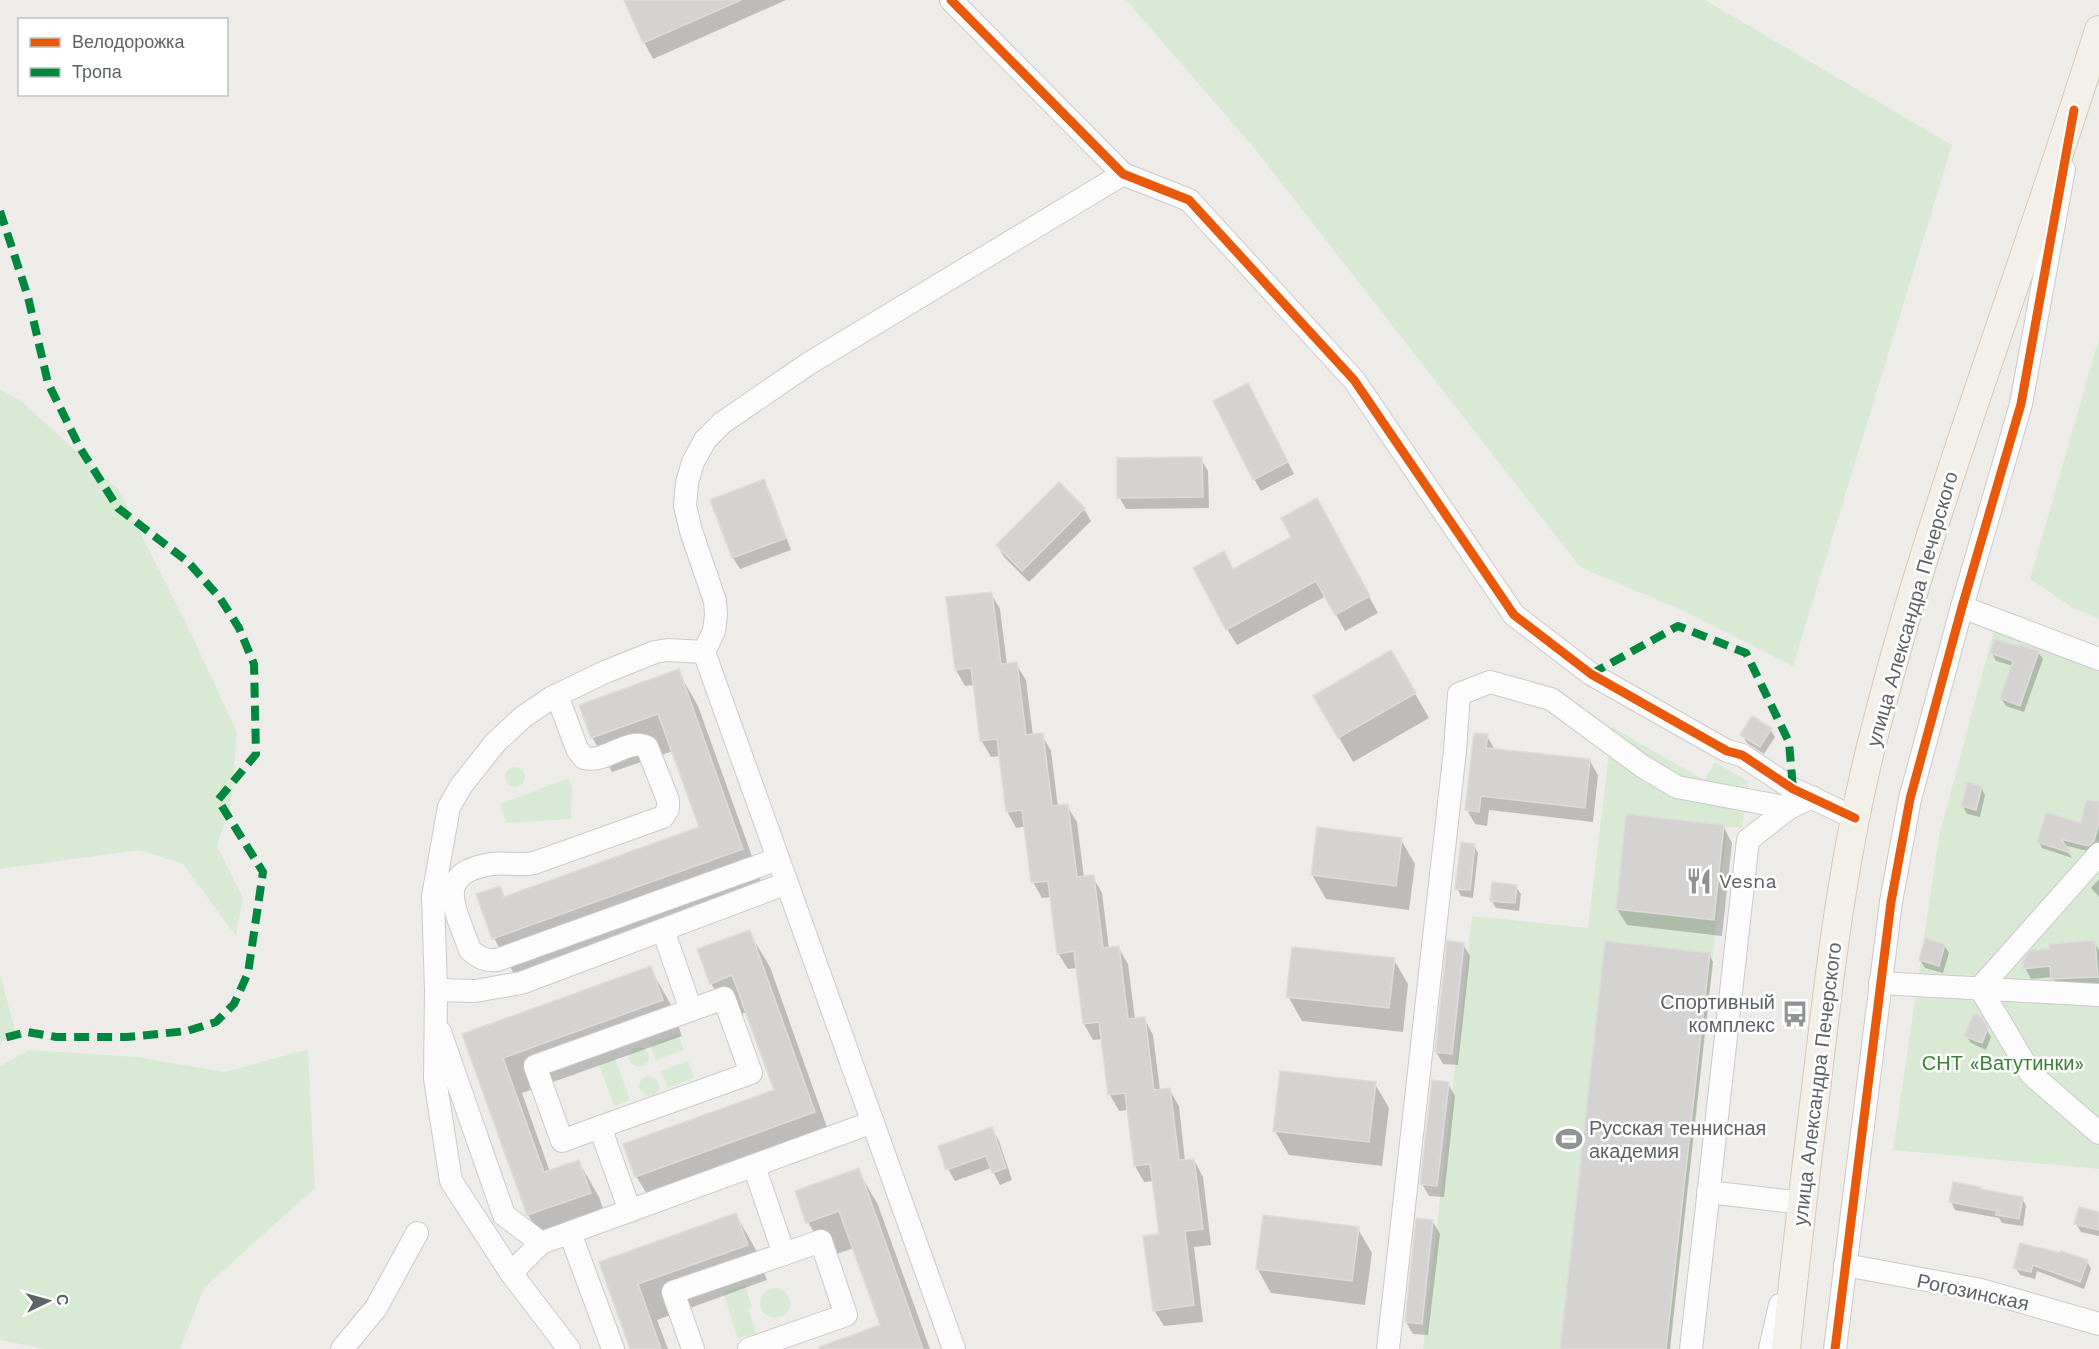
<svg xmlns="http://www.w3.org/2000/svg" width="2099" height="1349" font-family="'Work Sans',sans-serif">
	<style>
		.green { fill: #d9ead4 }
		.shadow { fill: #0003 }
		.building { fill: #d5d3d2; stroke: #dedbd8; stroke-width: 1.5 }
		.lines { fill: none; stroke-linecap: round; stroke-linejoin: round }
		.minor-casing { stroke: #cacaca; stroke-width: 24 }
		.major-casing { stroke: #d6c9b6; stroke-width: 30 }
		.minor { stroke: #fcfcfc; stroke-width: 22 }
		.major { stroke: #f3f0e9; stroke-width: 28 }
		.quiet { stroke: #00873e; stroke-width: 8; stroke-dasharray: 15 8; stroke-linecap: butt }
		.cycleway-casing { stroke: #fff; stroke-width: 13 }
		.cycleway { stroke: #e8590c; stroke-width: 9 }
		.labels { text-anchor: middle; stroke-width: 5; stroke-linejoin: round; paint-order: stroke }
		.street-label { font-size: 20px; fill: #5e6367; stroke: #fff }
		.poi-label { font-size: 20px; fill: #5e6367; stroke: #fff; text-anchor: start }
		.park-label { font-size: 20px; fill: #3a8232; stroke: #fff }
	</style>
	<rect width="100%" height="100%" fill="#eeece9"/>
	<!-- green -->
	<g class="green">
		<polygon points="1126,0 1705,0 1952,145 1793,666 1686,612 1580,567 1255,149"/>
		<polygon points="2099,338 2099,619 2073,608 2030,579"/>
		<polygon points="0,390 21,401 118,489 187,625 237,732 231,804 217,846 243,898 236,936 183,864 139,850 0,869"/>
		<polygon points="1994,630 2099,672 2099,1169 1893,1150 1939,836"/>
		<polygon points="1612,727 1704,780 1715,762 1748,781 1742,828 1727,827 1669,1349 1423,1349 1472,916 1588,928"/>
		<circle cx="515" cy="777" r="10"/>
		<polygon points="568,778 572,788 571,819 506,823 500,804"/>
		<polygon points="0,974 17,1038 0,1042"/>
		<polygon points="678,1034 684,1050 656,1060 650,1044"/>
		<circle cx="639" cy="1057" r="10"/>
		<polygon points="308,1049 315,1188 204,1288 180,1349 45,1349 0,1340 0,1066 29,1050 137,1057 225,1072"/>
		<polygon points="615,1058 630,1100 614,1106 599,1064"/>
		<polygon points="688,1061 694,1078 667,1088 661,1071"/>
		<circle cx="649" cy="1086" r="10"/>
		<polygon points="745,1285 752,1307 748,1309 756,1333 738,1339 723,1292"/>
		<circle cx="775" cy="1303" r="15"/>
	</g>
	<!-- shadow -->
	<g class="shadow">
		<polygon points="629,0 786,0 653,59 644,42"/>
		<polygon points="1255,397 1294,474 1261,491 1254,479"/>
		<polygon points="1201,459 1208,471 1209,508 1126,509 1119,497"/>
		<polygon points="763,481 770,493 791,550 740,569 733,558"/>
		<polygon points="1059,484 1084,509 1091,521 1029,582 1004,557 997,545"/>
		<polygon points="1326,517 1378,613 1345,631 1326,596 1237,645 1227,629 1233,570 1293,537"/>
		<polygon points="991,593 1000,609 1007,665 1016,664 1026,680 1033,736 1042,735 1051,751 1058,807 1067,806 1077,822 1084,878 1093,877 1102,893 1109,949 1118,947 1128,964 1135,1019 1144,1018 1153,1035 1160,1090 1169,1089 1179,1106 1185,1161 1194,1160 1203,1177 1211,1245 1194,1247 1203,1322 1164,1326 1154,1310 1161,1235 1154,1181 1144,1182 1135,1166 1128,1110 1119,1111 1110,1095 1103,1039 1093,1040 1084,1024 1077,968 1068,969 1058,953 1051,897 1042,898 1033,882 1026,826 1016,828 1007,811 1000,756 991,757 981,740 975,685 965,686 956,670"/>
		<polygon points="1391,652 1429,718 1353,762 1315,696"/>
		<polygon points="2038,652 2043,659 2024,712 2006,706 2001,698 2013,666 1996,661 1992,653"/>
		<polygon points="678,671 698,706 762,884 514,974 494,938 478,895 499,887 506,899 701,828 673,751 612,772 592,737"/>
		<polygon points="1770,729 1775,737 1764,754 1747,743 1742,735"/>
		<polygon points="1487,736 1495,750 1590,761 1598,775 1593,822 1489,810 1487,826 1475,824 1467,810"/>
		<polygon points="1981,787 1985,795 1980,817 1967,814 1963,806"/>
		<polygon points="2099,804 2099,840 2097,848 2092,852 2063,845 2072,858 2042,848 2039,842 2082,825"/>
		<polygon points="1723,826 1732,843 1722,936 1627,925 1617,909"/>
		<polygon points="1401,840 1415,864 1409,910 1326,899 1312,875"/>
		<polygon points="1474,845 1478,853 1473,898 1461,896 1457,888"/>
		<polygon points="2099,879 2099,897 2091,888"/>
		<polygon points="1516,887 1521,894 1519,911 1496,908 1491,900"/>
		<polygon points="749,932 770,967 834,1147 657,1211 636,1176 776,1091 747,1012 731,1018 711,983"/>
		<polygon points="2094,942 2099,950 2099,987 2059,989 2053,977 2031,979 2025,968"/>
		<polygon points="1463,944 1470,956 1458,1065 1443,1064 1436,1052"/>
		<polygon points="1944,945 1949,953 1943,973 1925,968 1920,960"/>
		<polygon points="1709,954 1713,962 1670,1349 1561,1349"/>
		<polygon points="1394,960 1408,984 1403,1032 1302,1021 1288,996"/>
		<polygon points="650,968 670,1003 682,1036 522,1093 550,1172 579,1162 599,1197 610,1228 549,1250 528,1215 464,1035"/>
		<polygon points="1980,1018 1991,1037 1986,1050 1971,1043 1966,1036"/>
		<polygon points="1375,1084 1389,1108 1382,1166 1289,1155 1275,1131"/>
		<polygon points="1448,1084 1455,1096 1444,1197 1429,1196 1422,1184"/>
		<polygon points="992,1129 999,1141 1012,1180 1000,1185 991,1168 955,1181 948,1169"/>
		<polygon points="858,1170 878,1205 930,1349 818,1349 882,1326 854,1248 828,1257 808,1222"/>
		<polygon points="1980,1188 1981,1191 2022,1198 2026,1206 2023,1226 2002,1223 1999,1218 1955,1210 1951,1202"/>
		<polygon points="2099,1213 2099,1236 2081,1232 2076,1224"/>
		<polygon points="736,1215 756,1250 767,1280 657,1320 668,1349 632,1349 601,1263"/>
		<polygon points="1433,1222 1440,1234 1428,1335 1413,1334 1406,1322"/>
		<polygon points="1358,1229 1372,1253 1365,1305 1271,1293 1257,1268"/>
		<polygon points="2021,1245 2087,1261 2091,1269 2084,1289 2037,1271 2035,1279 2020,1275 2015,1267"/>
	</g>
	<!-- building -->
	<g class="building">
		<polygon points="624,0 741,0 643,43"/>
		<polygon points="1248,383 1288,462 1253,480 1213,401"/>
		<polygon points="1202,457 1203,497 1117,498 1117,458"/>
		<polygon points="764,479 786,538 732,558 710,500"/>
		<polygon points="1059,482 1085,508 1022,571 996,545"/>
		<polygon points="1317,498 1370,596 1335,615 1316,581 1226,630 1193,568 1224,551 1233,569 1291,537 1281,518"/>
		<polygon points="992,592 1001,664 1017,662 1026,735 1043,733 1052,806 1068,804 1077,877 1094,875 1103,948 1119,946 1128,1019 1145,1017 1154,1090 1170,1088 1179,1160 1194,1159 1203,1229 1185,1231 1194,1305 1153,1311 1143,1236 1159,1234 1150,1164 1134,1166 1125,1093 1108,1095 1099,1022 1083,1024 1074,951 1057,954 1048,881 1031,883 1022,810 1006,812 997,739 980,741 971,668 955,670 946,597"/>
		<polygon points="1995,639 2018,646 2019,644 2039,651 2020,706 2000,698 2013,661 1990,653"/>
		<polygon points="1391,650 1416,693 1338,738 1313,696"/>
		<polygon points="679,669 743,849 492,939 476,894 500,886 504,897 699,827 658,714 591,738 579,705"/>
		<polygon points="1752,716 1772,728 1760,747 1740,735"/>
		<polygon points="1474,733 1488,734 1486,748 1590,759 1585,808 1481,796 1479,812 1465,810"/>
		<polygon points="1967,782 1982,786 1976,810 1961,806"/>
		<polygon points="2086,800 2099,802 2099,822 2094,841 2088,846 2061,839 2071,853 2037,842 2046,812 2081,823"/>
		<polygon points="1626,814 1724,825 1714,920 1616,909"/>
		<polygon points="1317,827 1402,838 1396,886 1311,875"/>
		<polygon points="1461,842 1475,844 1470,890 1455,889"/>
		<polygon points="1492,882 1517,885 1515,903 1490,901"/>
		<polygon points="750,930 815,1112 635,1177 623,1144 774,1090 732,975 710,984 697,949"/>
		<polygon points="1925,938 1945,944 1939,966 1919,960"/>
		<polygon points="2095,940 2098,977 2051,979 2050,966 2023,969 2023,960 2031,950 2049,949 2049,944"/>
		<polygon points="1447,941 1464,943 1452,1054 1435,1052"/>
		<polygon points="1605,941 1710,953 1666,1349 1560,1349"/>
		<polygon points="1292,947 1395,958 1389,1008 1286,997"/>
		<polygon points="651,966 663,1000 503,1058 544,1172 579,1160 591,1193 527,1215 462,1034"/>
		<polygon points="1974,1014 1982,1017 1988,1028 1982,1043 1964,1036"/>
		<polygon points="1280,1071 1376,1082 1369,1142 1273,1131"/>
		<polygon points="1432,1080 1449,1082 1437,1186 1420,1184"/>
		<polygon points="992,1127 1006,1168 992,1173 986,1156 946,1170 938,1146"/>
		<polygon points="859,1168 923,1349 820,1349 819,1347 880,1325 839,1211 806,1223 795,1191"/>
		<polygon points="1953,1182 1981,1187 1980,1189 2023,1197 2019,1219 1996,1215 1997,1211 1949,1202"/>
		<polygon points="2079,1207 2099,1212 2099,1230 2074,1224"/>
		<polygon points="736,1213 748,1245 638,1284 661,1349 630,1349 599,1262"/>
		<polygon points="1263,1215 1359,1227 1352,1281 1256,1269"/>
		<polygon points="1416,1218 1433,1220 1422,1324 1405,1322"/>
		<polygon points="2020,1243 2061,1253 2061,1251 2088,1260 2080,1282 2033,1265 2031,1272 2013,1268"/>
	</g>
	<g class="lines">
		<!-- minor casing -->
		<g class="minor-casing">
			<g id="minor">
				<polyline points="951,0 1123,174 1189,200 1354,380 1514,615 1591,674 1727,751 1742,755 1793,789 1855,818"/>
				<polyline points="1962,607 2099,659"/>
				<path d="M 557,695 L 577,749 L 584,758 C 605,764 628,737 647,747 L 668,800 L 668,809 L 663,817 L 534,863 C 520,866 506,862 492,864 C 430,873 457,911 470,950 C 479,958 486,961 497,960 L 778,859"/>
				<polyline points="2099,854 1980,988 2031,1074 2099,1133"/>
				<polyline points="1880,983 2099,995"/>
				<polyline points="436,990 475,991 521,983 787,883"/>
				<polyline points="440,1032 504,1215 541,1243 873,1122"/>
				<polyline points="600,1127 751,1073 724,998 691,1010"/>
				<polyline points="1708,1192 1802,1203"/>
				<polyline points="630,1211 600,1127 562,1141 535,1066 691,1010 663,930"/>
				<polyline points="570,1233 613,1349"/>
				<polyline points="1845,1265 1981,1290 2099,1324"/>
				<polyline points="511,1273 541,1243"/>
				<polyline points="342,1349 376,1308 417,1233"/>
				<polyline points="569,1349 511,1273 451,1181 435,1079 436,990 433,896 449,807 461,786 495,743 523,717 551,698 605,672 655,652 668,650 704,652"/>
				<polyline points="693,1349 673,1292 784,1254 754,1166"/>
				<polyline points="749,1349 846,1315 821,1241 784,1254"/>
				<polyline points="954,1349 704,652 714,631 716,615 715,601 691,531 685,506 687,483 693,462 705,440 722,423 808,364 1123,174"/>
				<polyline points="1388,1349 1455,750 1459,694 1490,682 1551,699 1642,766 1677,787 1789,808 1812,797"/>
				<polyline points="1691,1349 1748,840 1789,808"/>
				<polyline points="1770,1349 1780,1305"/>
				<polyline points="1835,1349 1891,902 1910,799 1962,607 2021,404 2064,169"/>
			</g>
		</g>
		<!-- major casing -->
		<g class="major-casing">
			<path id="major" d="M 1786,1349 C 1796,1254 1807,1159 1819,1064 C 1832,951 1847,837 1876,727 C 1936,490 2027,263 2099,30"/>
		</g>
		<!-- minor -->
		<use href="#minor" class="minor"/>
		<!-- major -->
		<use href="#major" class="major"/>
		<!-- quiet -->
		<g class="quiet">
			<polyline points="0,211 28,297 48,383 80,448 118,508 188,562 220,598 239,628 254,664 256,754 218,800 263,872 248,973 234,1004 216,1022 187,1031 127,1037 56,1037 27,1032 0,1039"/>
			<polyline points="1591,674 1678,626 1746,653 1789,742 1793,789"/>
		</g>
		<!-- cycleway casing -->
		<g class="cycleway-casing">
			<g id="cycleway">
				<polyline points="951,0 1123,174 1189,200 1354,380 1514,615 1591,674 1727,751 1742,755 1793,789 1855,818"/>
				<polyline points="1835,1349 1891,902 1910,799 1962,607 2021,404 2074,110"/>
			</g>
		</g>
		<!-- cycleway -->
		<use href="#cycleway" class="cycleway"/>
	</g>
	<!-- icons -->
	<defs>
		<g id="restaurant-bare" transform="scale(2.07)"><path d="M-5-6h1v4h1v-4h1v4h1v-4h1v5L-1.5 .5V6h-2V.5L-5-1ZM5-6V6H3V1.5H1.5Q1.5-4 5-6Z" fill="#909394" stroke="#fff" stroke-width="2.5" paint-order="stroke"/></g>
		<g id="bus-bare" transform="scale(2.07)"><path d="M-5-6H5V4H4V6H2V4H-2V6H-4V4H-5ZM-3.5-4V0h7V-4ZM-3.5 1.2v1.5H-2V1.2ZM2 1.2v1.5H3.5V1.2Z" fill="#909394" stroke="#fff" stroke-width="2.5" paint-order="stroke"/></g>
		<g id="stadium-bare" transform="scale(2.07)"><path d="M0-5a6.5 5 0 1 0 0 10a6.5 5 0 1 0 0-10ZM-3.5-1.8h7v3.6h-7Z" fill="#909394" stroke="#fff" stroke-width="2.5" paint-order="stroke"/></g>
	</defs>
	<g fill-rule="evenodd">
		<use href="#restaurant-bare" x="1699" y="881"/>
		<use href="#bus-bare" x="1795" y="1014"/>
		<use href="#stadium-bare" x="1569" y="1139"/>
	</g>
	<g class="labels">
		<!-- street labels -->
		<g class="street-label">
			<text transform="translate(1912 609) rotate(-74)" y="7">улица Александра Печерского</text>
			<text transform="translate(1817 1084) rotate(-83)" y="7">улица Александра Печерского</text>
			<text transform="translate(1973 1292) rotate(12)" y="7">Рогозинская</text>
		</g>
		<!-- poi labels -->
		<g class="poi-label">
			<text x="1719" y="888">Vesna</text>
			<text x="1775" y="1009" text-anchor="end">Спортивный<tspan x="1775" dy="23">комплекс</tspan></text>
			<text x="1589" y="1135">Русская теннисная<tspan x="1589" dy="23">академия</tspan></text>
		</g>
		<!-- park labels -->
		<g class="park-label">
			<text x="2003" y="1070">СНТ «Ватутинки»</text>
		</g>
	</g>
	<!-- legend -->
	<rect x="18" y="18" width="210" height="78" fill="#ffffff" stroke="#bfc1c2" stroke-width="1.5"/>
	<rect x="30" y="38" width="30" height="9" fill="#e8590c" stroke="#bfc1c2" stroke-width="1.5"/>
	<text x="72" y="48" font-size="18" fill="#5e6367">Велодорожка</text>
	<rect x="30" y="68" width="30" height="9" fill="#00873e" stroke="#bfc1c2" stroke-width="1.5"/>
	<text x="72" y="78" font-size="18" fill="#5e6367">Тропа</text>
	<!-- north arrow -->
	<g transform="translate(48 1301) rotate(85)" stroke="#ffffff" stroke-width="4.5" paint-order="stroke">
	<path d="M0-4.5L10 22L0 15L-10 22Z" fill="#5e6367"/>
	<text y="-9" font-size="16" font-weight="bold" text-anchor="middle" fill="#5e6367">С</text>
	</g>
</svg>
